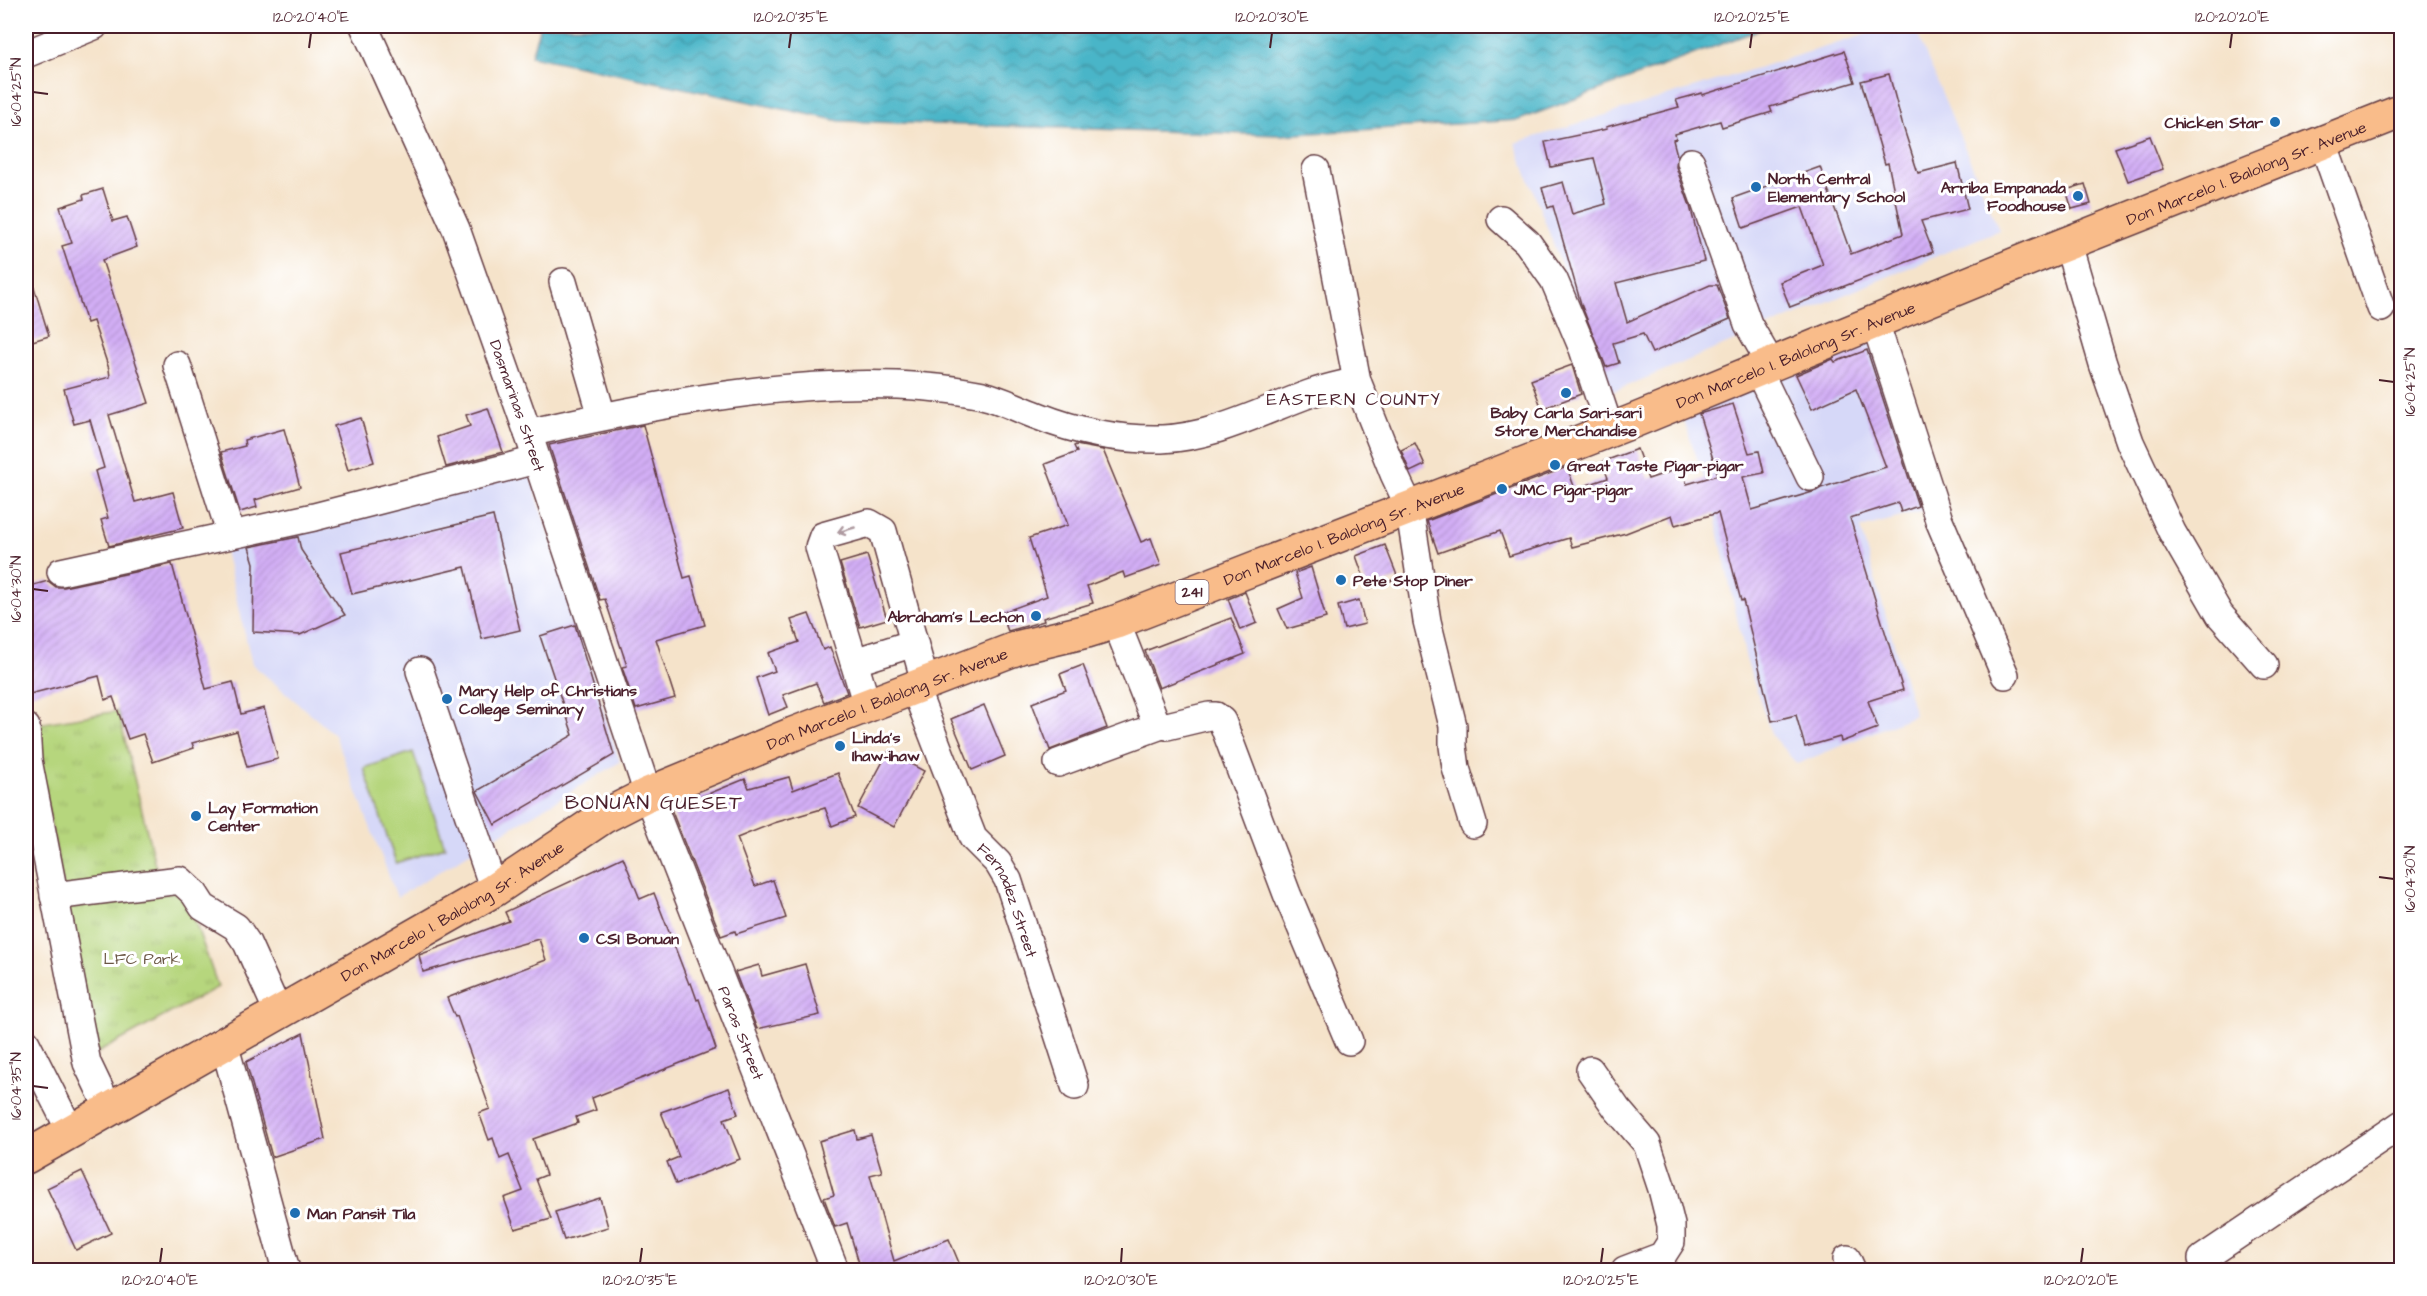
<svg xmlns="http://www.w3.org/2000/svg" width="2427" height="1296" font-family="'Architects Daughter',sans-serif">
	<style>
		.built { fill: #d6d8f8 }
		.grass { fill: #b6d67d; stroke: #807a54; stroke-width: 1.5 }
		.park { fill: url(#park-tufts); stroke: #807a54; stroke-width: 1.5 }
		.water { fill: url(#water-waves); stroke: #4a6a7a; stroke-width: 1.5 }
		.building { fill: url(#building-hatch) }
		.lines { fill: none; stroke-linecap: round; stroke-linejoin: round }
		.minor-casing { stroke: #643c43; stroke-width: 30 }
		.major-casing { stroke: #643c43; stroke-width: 36 }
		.minor { stroke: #fff; stroke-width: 27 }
		.major { stroke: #f9bc8a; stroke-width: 33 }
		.oneway { stroke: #ae9aa0 }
		.ticks { fill: none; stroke: #4a1f2b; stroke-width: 2 }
		.poi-dot { fill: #1f6fb2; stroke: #fff; stroke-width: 2 }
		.labels { text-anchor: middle; stroke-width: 6; stroke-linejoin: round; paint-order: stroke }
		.shield { fill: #fff; stroke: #80626b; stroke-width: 1.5 }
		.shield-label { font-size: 15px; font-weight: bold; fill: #4a1f2b }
		.poi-label { font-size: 16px; font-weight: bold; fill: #4a1f2b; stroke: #fff; text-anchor: start }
		.street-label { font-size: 16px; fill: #4a1f2b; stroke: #fff }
		.park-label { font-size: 16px; fill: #6a5644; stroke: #fff }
		.neighbourhood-label { font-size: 18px; letter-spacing: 1.5px; fill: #4a1f2b; stroke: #fff }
		.quarter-label { font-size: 20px; letter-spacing: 1.5px; fill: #4a1f2b; stroke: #fff }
		.neatline { fill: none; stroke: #4a1f2b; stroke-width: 2 }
		.ticks-label { font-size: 15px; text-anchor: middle; fill: #4a1f2b }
	</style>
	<defs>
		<pattern id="park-tufts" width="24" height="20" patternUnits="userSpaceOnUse" patternTransform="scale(1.5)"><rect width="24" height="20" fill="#b6d67d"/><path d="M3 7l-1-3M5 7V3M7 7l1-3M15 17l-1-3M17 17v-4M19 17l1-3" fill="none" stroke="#9eb76c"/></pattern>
		<pattern id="water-waves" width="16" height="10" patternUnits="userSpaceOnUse" patternTransform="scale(1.5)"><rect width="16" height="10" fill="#4ab5c8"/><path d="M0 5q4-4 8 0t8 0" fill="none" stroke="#4093a3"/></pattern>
		<pattern id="building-hatch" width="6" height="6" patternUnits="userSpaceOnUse" patternTransform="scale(1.5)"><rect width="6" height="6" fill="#d2aef5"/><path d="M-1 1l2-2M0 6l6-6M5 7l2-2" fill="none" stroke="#b695d2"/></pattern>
	</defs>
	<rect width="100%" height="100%" fill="#fff"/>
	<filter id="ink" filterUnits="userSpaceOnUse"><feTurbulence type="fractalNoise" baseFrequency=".0167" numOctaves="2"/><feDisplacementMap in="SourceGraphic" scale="12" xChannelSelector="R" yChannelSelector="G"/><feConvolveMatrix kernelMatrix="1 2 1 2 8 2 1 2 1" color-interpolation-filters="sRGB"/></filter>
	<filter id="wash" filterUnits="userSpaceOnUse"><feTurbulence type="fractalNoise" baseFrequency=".008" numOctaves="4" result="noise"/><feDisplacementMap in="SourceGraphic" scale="24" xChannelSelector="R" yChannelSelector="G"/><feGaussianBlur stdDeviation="1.35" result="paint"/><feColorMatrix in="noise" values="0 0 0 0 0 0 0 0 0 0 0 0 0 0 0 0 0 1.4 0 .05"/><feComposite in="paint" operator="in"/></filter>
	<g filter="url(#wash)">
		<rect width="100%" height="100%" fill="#f5e3ca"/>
		<!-- built -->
		<g class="built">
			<polygon points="1893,26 1914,26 1999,230 1610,393 1515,143"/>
			<polygon points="1871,339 1928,510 1860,528 1915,715 1797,764 1772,736 1746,659 1711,498 1681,413"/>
			<polygon points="529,471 620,762 397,897 335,735 252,664 224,546"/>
		</g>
		<!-- grass -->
		<polygon class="grass" points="413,752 445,847 396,863 364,768"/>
		<!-- park -->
		<polygon class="park" points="118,711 162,894 184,890 218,987 97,1053 31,725"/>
		<!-- water -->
		<polygon class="water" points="540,26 1769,26 1519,120 1280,135 840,121 531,56"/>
		<g id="blocks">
			<!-- building -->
			<g class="building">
				<polygon points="1844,51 1855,82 1770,107 1772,112 1722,127 1720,121 1675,134 1676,139 1673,140 1677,155 1676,167 1690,206 1704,261 1616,283 1627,322 1710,285 1717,285 1730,319 1652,353 1643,334 1613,343 1619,363 1606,367 1581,304 1553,206 1548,208 1542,188 1563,182 1572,214 1606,204 1594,158 1551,167 1545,142 1607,129 1606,127 1679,107 1676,100 1702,93 1702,95"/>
				<polygon points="1889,74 1902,123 1918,173 1957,163 1968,209 1921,221 1933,252 1790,307 1780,282 1823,265 1802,207 1743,228 1733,198 1820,167 1851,254 1903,234 1888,163 1885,164 1861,81"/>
				<polygon points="2150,136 2163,169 2128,181 2115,148"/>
				<polygon points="2085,184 2091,204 2072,209 2066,190"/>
				<polygon points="103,189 113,221 127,217 137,247 102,260 149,403 109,415 135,502 173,492 183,528 109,546 101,520 108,518 95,471 104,468 90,420 74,424 64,389 110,377 109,369 93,321 87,323 62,246 72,243 60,207 84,199 83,195"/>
				<polygon points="26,274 30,274 49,336 26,343"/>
				<polygon points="1867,350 1918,506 1901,512 1898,503 1850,518 1903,690 1868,701 1878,728 1841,742 1840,737 1805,747 1796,715 1772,721 1743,600 1741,601 1718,513 1675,525 1672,515 1626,533 1572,547 1569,538 1509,556 1500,531 1438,553 1427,521 1567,467 1575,489 1608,478 1602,462 1637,449 1648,479 1681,468 1687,484 1718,475 1699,414 1733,404 1749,453 1759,451 1764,473 1743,477 1752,510 1816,491 1821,488 1886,467 1856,389 1812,409 1796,375 1833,359 1835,362"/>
				<polygon points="1572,365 1581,394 1542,409 1531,380"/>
				<polygon points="488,408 503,452 446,467 437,437 470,426 466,415"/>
				<polygon points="361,418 374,462 348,470 334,426"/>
				<polygon points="643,425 684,578 691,576 705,625 656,639 675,698 636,709 622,667 627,666 605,599 600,600 549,445"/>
				<polygon points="284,429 300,487 255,500 257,507 240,512 221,452 245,446 244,440"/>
				<polygon points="1415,443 1425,465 1410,472 1401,450"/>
				<polygon points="1076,445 1103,450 1141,542 1151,538 1161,565 1125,578 1123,572 1087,586 1093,603 1043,618 1044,621 1008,631 1001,613 1047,596 1029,538 1068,525 1045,464 1077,452 1074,446"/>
				<polygon points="493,516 520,630 482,639 465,567 352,594 341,552"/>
				<polygon points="298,537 301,550 345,615 300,635 253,632 254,563 249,547"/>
				<polygon points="1385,545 1398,578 1368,589 1356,556"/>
				<polygon points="867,555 887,619 860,627 840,563"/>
				<polygon points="172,564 206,689 233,682 241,714 264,708 278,759 247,767 237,731 192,743 194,748 153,762 143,734 128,739 113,697 105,700 99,676 26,695 26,587 48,581 56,587 64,587"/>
				<polygon points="1311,567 1326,618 1287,629 1278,609 1303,598 1295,573"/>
				<polygon points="1245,592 1257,623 1240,630 1228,599"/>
				<polygon points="1359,600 1365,624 1344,629 1338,606"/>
				<polygon points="809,614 823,650 830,647 847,693 824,702 816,683 783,695 788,707 768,715 756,678 775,671 768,653 799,642 791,620"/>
				<polygon points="1231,618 1245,654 1159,688 1145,651"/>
				<polygon points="575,625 614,755 495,825 477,791 573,735 540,636"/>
				<polygon points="1083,665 1107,728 1050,750 1032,703 1066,690 1060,674"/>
				<polygon points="984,705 1005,756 972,770 951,719"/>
				<polygon points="888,752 924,771 894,827 858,808"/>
				<polygon points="838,773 855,817 832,826 825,808 774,823 737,838 755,886 773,880 786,918 736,934 735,931 721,936 671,809 745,779 749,788 789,777 793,790"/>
				<polygon points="623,857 640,899 654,893 689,984 691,983 697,1000 699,999 716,1049 592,1098 596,1110 576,1117 578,1123 533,1139 546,1175 536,1179 551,1219 515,1229 504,1198 523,1191 509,1155 500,1159 493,1138 489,1140 479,1113 490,1109 457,1016 455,1017 447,998 546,960 539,939 423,972 419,955 509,921 505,912"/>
				<polygon points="805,964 820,1015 757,1029 735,972 759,965 762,976"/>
				<polygon points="303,1033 325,1139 272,1157 246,1062"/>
				<polygon points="729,1088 738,1114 724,1119 740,1159 676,1184 667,1162 679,1157 661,1112"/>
				<polygon points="855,1130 857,1139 871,1135 882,1172 870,1175 894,1261 949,1239 962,1270 861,1270 847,1223 835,1227 827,1206 824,1198 834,1195 819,1141"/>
				<polygon points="82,1171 111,1233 76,1250 47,1188"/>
				<polygon points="600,1198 608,1227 564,1240 555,1212"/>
			</g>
		</g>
	</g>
	<g filter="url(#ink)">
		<use href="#blocks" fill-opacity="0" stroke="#643c43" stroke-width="1.5"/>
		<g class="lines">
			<!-- minor casing -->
			<g class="minor-casing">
				<g id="minor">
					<path id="s1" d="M 364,26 L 456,229 L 528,433 L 648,794 L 835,1270"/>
					<polyline points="26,54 94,26"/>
					<polyline points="2323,143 2381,308"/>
					<polyline points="1691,162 1748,324 1771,364"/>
					<polyline points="1316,170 1357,381"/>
					<polyline points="1501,219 1527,242 1554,280 1583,349 1610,430"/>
					<polyline points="2068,244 2103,364 2130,442 2172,532 2220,615 2264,665"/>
					<polyline points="563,282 602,416"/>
					<polyline points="1875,322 1939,520 2005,675"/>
					<polyline points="177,365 231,535"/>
					<polyline points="1758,370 1810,477"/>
					<path d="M 528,433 C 665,402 839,367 978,394 C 999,398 1018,409 1038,416 C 1078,432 1119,440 1162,439 C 1213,437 1262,411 1309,394 C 1325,388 1341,385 1357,381 L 1394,474 L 1409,506 L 1427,621 L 1453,726 L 1453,746 L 1456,768 L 1473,824"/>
					<polyline points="61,572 314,517 536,460"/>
					<polyline points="1116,622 1156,723 1167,726 1209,716 1216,716 1222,721 1287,894 1349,1041"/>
					<polyline points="854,662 914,643"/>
					<polyline points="420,671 494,890"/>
					<path id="s2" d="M 914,686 L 973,838 L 998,863 L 1008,880 L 1075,1086"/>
					<polyline points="867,705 819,547 823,536 869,523 883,531 925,682"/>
					<polyline points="26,727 28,760 87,1063 109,1109"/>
					<polyline points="1058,763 1159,726"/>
					<polyline points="54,896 180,880 194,893 203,907 236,927 247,943 278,1012"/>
					<polyline points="26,1043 71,1132"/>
					<polyline points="224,1043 286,1270"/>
					<polyline points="1590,1070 1617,1109 1647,1144 1662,1189 1671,1225 1671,1242 1662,1256 1625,1270"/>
					<polyline points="1847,1259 1852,1270"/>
					<polyline points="2206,1270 2202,1259 2402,1124"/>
				</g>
			</g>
			<!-- major casing -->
			<g class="major-casing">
				<g id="major">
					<path id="s3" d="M 26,1157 L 494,890 L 603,817 L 648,794 L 793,734 L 1020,647 L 1087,631 L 1116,622 L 1631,422 L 2038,255 L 2402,111"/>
				</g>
			</g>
			<!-- minor -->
			<use href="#minor" class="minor"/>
			<!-- major -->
			<use href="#major" class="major"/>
		</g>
		<!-- one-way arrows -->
		<defs><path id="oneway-shaft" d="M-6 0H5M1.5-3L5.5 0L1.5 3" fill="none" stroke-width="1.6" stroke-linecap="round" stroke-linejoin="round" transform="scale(1.5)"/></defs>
		<use class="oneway" href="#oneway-shaft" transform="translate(846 530) rotate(164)"/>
	</g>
	<!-- ticks -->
	<path class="ticks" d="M 309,48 L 311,33M 789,48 L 791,33M 1270,48 L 1272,33M 1750,48 L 1752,33M 2230,48 L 2232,33M 33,92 L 48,94M 2379,380 L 2394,382M 33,589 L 48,591M 2379,877 L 2394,879M 33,1086 L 48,1088M 160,1263 L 162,1248M 640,1263 L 642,1248M 1121,1263 L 1122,1248M 1601,1263 L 1603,1248M 2081,1263 L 2083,1248"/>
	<!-- markers -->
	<g class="poi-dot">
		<circle cx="2275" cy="122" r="6"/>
		<circle cx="1756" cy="187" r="6"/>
		<circle cx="2078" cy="196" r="6"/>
		<circle cx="1566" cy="393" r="6"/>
		<circle cx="1555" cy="465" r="6"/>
		<circle cx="1502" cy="489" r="6"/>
		<circle cx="1341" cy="580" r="6"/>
		<circle cx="1036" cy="616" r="6"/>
		<circle cx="447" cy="699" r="6"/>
		<circle cx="840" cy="746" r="6"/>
		<circle cx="196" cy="816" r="6"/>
		<circle cx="584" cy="938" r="6"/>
		<circle cx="295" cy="1213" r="6"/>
	</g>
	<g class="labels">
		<!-- shield labels -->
		<rect class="shield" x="1175.5" y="580" width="33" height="24" rx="4.5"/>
		<g class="shield-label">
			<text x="1192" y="597">241</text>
		</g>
		<!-- poi labels -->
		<g class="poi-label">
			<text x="2263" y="128" text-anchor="end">Chicken Star</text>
			<text x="1768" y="184">North Central<tspan x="1768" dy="18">Elementary School</tspan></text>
			<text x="2066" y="193" text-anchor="end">Arriba Empanada<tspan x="2066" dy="18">Foodhouse</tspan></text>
			<text x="1566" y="418" text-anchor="middle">Baby Carla Sari-sari<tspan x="1566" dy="18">Store Merchandise</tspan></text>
			<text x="1567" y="471">Great Taste Pigar-pigar</text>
			<text x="1514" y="495">JMC Pigar-pigar</text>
			<text x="1353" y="586">Pete Stop Diner</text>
			<text x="1024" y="622" text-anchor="end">Abraham's Lechon</text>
			<text x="459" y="696">Mary Help of Christians<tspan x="459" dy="18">College Seminary</tspan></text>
			<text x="852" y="743">Linda's<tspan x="852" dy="18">Ihaw-ihaw</tspan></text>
			<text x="208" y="813">Lay Formation<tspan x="208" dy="18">Center</tspan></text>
			<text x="596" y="944">CSI Bonuan</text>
			<text x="307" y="1219">Man Pansit Tila</text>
		</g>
		<!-- street labels -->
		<g class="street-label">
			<text dy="6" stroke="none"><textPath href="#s3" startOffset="2436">Don Marcelo I. Balolong Sr. Avenue</textPath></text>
			<text dy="6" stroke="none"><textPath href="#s3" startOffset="1950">Don Marcelo I. Balolong Sr. Avenue</textPath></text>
			<text dy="6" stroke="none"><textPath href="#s1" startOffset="410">Dasmarinas Street</textPath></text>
			<text dy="6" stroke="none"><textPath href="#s3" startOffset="1464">Don Marcelo I. Balolong Sr. Avenue</textPath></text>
			<text dy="6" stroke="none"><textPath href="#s3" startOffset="978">Don Marcelo I. Balolong Sr. Avenue</textPath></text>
			<text dy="6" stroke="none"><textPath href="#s2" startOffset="236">Fernadez Street</textPath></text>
			<text dy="6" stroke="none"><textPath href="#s3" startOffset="492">Don Marcelo I. Balolong Sr. Avenue</textPath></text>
			<text dy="6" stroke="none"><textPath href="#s1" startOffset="1076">Paras Street</textPath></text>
		</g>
		<!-- park labels -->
		<g class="park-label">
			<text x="142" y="964">LFC Park</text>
		</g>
		<!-- neighbourhood labels -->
		<g class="neighbourhood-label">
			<text x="1354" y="405">EASTERN COUNTY</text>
		</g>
		<!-- quarter labels -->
		<g class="quarter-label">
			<text x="654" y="809">BONUAN GUESET</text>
		</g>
	</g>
	<!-- margin -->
	<rect width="2427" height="1296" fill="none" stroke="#fff" stroke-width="66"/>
	<rect x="33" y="33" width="2361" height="1230" class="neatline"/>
	<g class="ticks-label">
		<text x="311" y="22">120°20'40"E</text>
		<text x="791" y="22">120°20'35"E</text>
		<text x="1272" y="22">120°20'30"E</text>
		<text x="1752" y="22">120°20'25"E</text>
		<text x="2232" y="22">120°20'20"E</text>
		<text transform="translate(16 92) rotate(-90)" y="5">16°04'25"N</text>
		<text transform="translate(2410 382) rotate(-90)" y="5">16°04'25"N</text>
		<text transform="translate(16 589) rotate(-90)" y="5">16°04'30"N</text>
		<text transform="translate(2410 879) rotate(-90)" y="5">16°04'30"N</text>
		<text transform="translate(16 1086) rotate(-90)" y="5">16°04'35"N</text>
		<text x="160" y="1285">120°20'40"E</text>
		<text x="640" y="1285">120°20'35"E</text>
		<text x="1121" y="1285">120°20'30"E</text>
		<text x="1601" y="1285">120°20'25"E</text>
		<text x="2081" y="1285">120°20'20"E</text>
	</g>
</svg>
